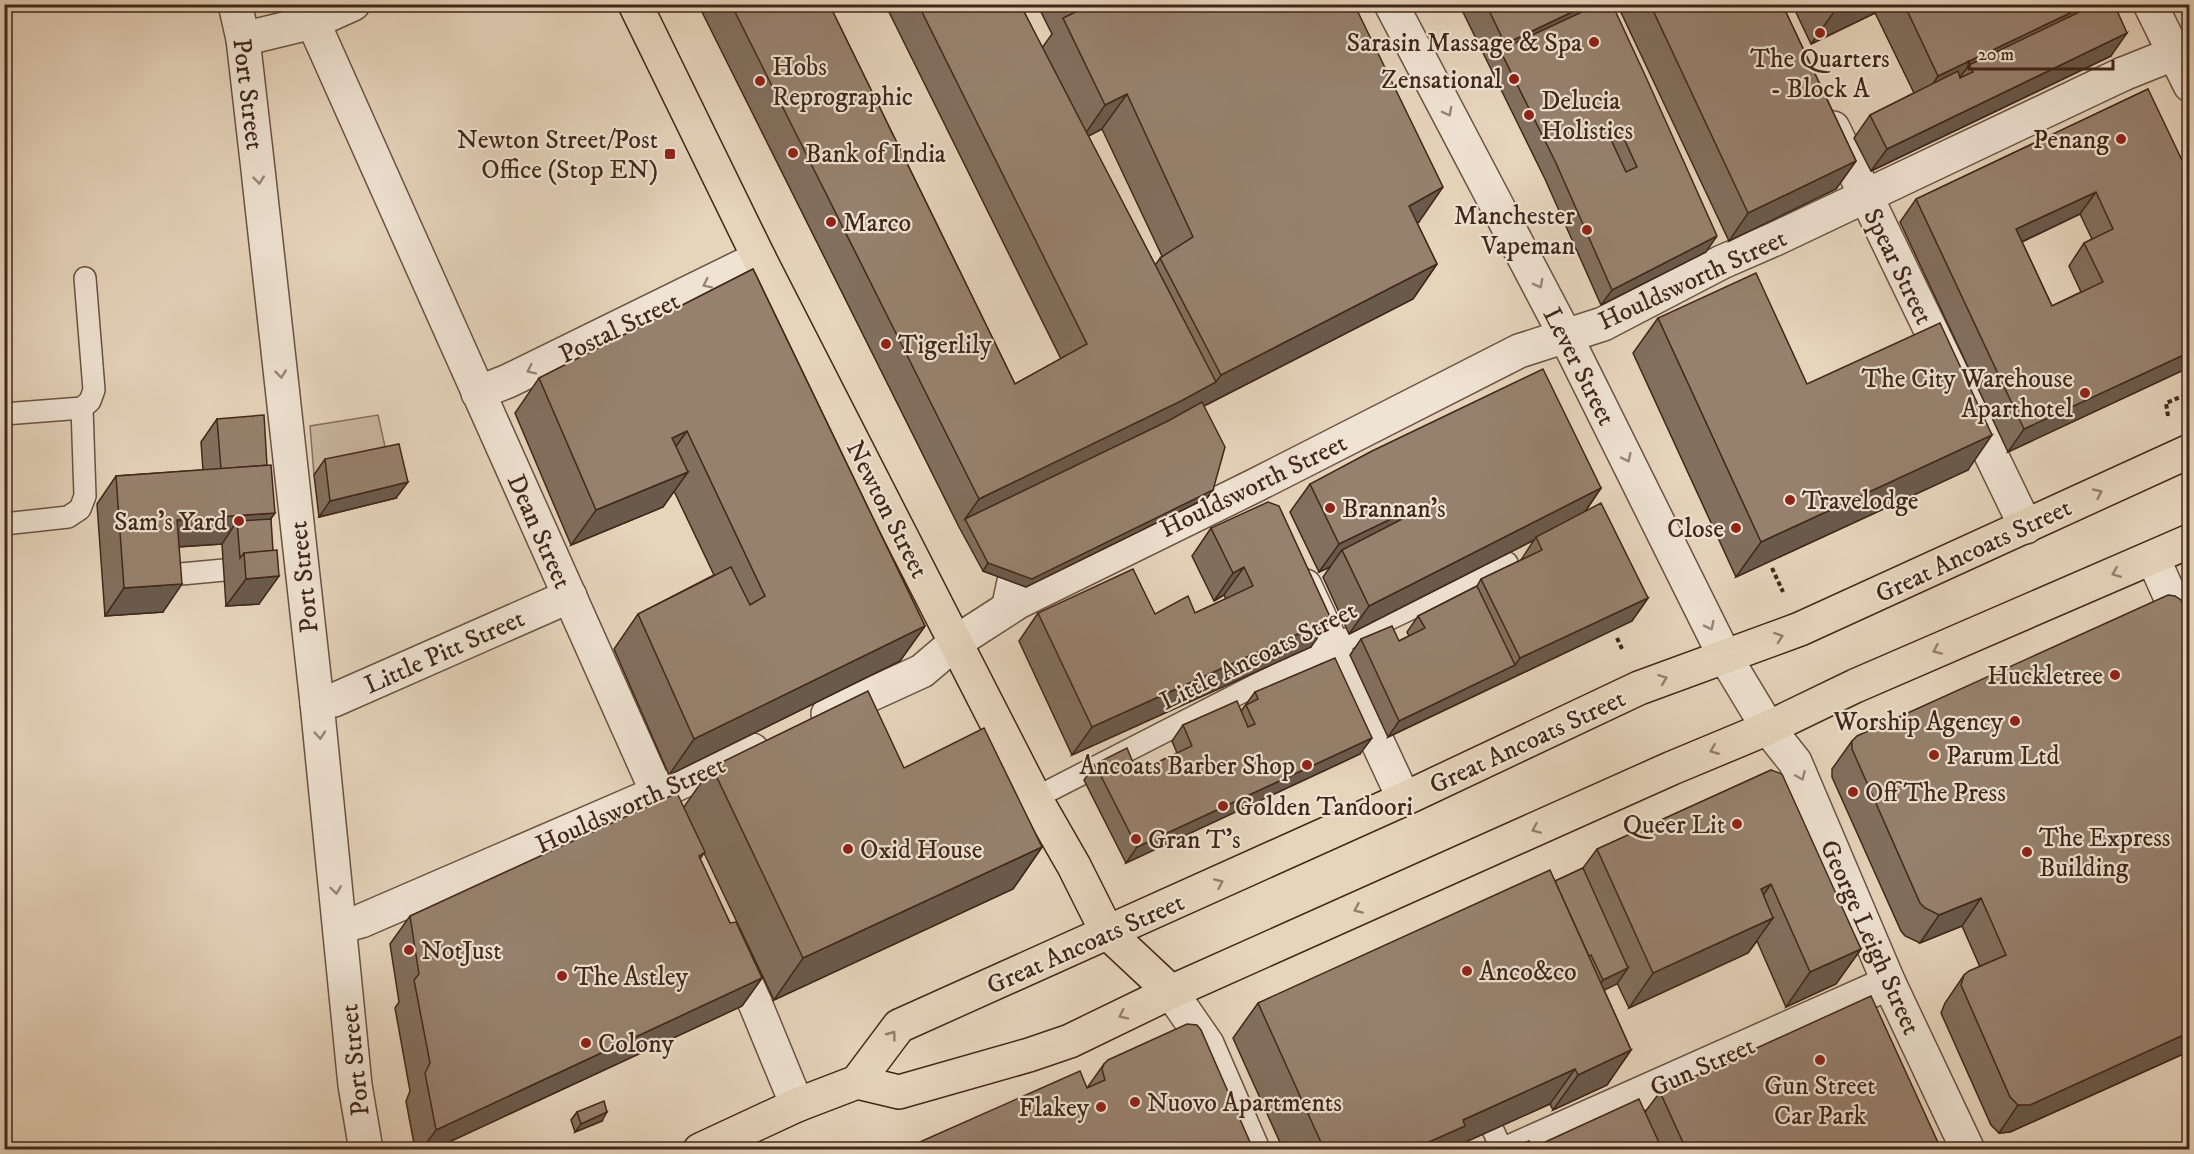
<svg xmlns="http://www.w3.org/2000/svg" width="2194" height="1154" font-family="'IM FELL DW Pica',serif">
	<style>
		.green { fill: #cab79f; stroke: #866f5c; stroke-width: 1.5 }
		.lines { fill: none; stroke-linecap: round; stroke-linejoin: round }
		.service-casing { stroke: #6a5242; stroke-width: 24 }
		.pedestrian-casing { stroke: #6a5242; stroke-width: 36 }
		.minor-casing { stroke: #6a5242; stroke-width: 36 }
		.tertiary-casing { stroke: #6a5242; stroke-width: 36 }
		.primary-casing { stroke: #412719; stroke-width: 36 }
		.trunk-casing { stroke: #412719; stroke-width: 36 }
		.path { stroke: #412719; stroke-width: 4; stroke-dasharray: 4.5 3; stroke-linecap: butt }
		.service { stroke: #efe3d3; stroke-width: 21 }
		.pedestrian { stroke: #efe3d3; stroke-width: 33 }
		.minor { stroke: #efe3d3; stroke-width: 33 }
		.tertiary { stroke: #efe3d3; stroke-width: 33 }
		.primary { stroke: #e6d4bb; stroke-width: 33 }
		.trunk { stroke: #e6d4bb; stroke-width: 33 }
		.wall { fill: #826f5e; stroke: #412719; stroke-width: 1.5; fill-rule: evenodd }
		.shaded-wall { fill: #6a5a4c; stroke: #412719; stroke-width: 1.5 }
		.building { fill: #97816d; stroke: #412719; stroke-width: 1.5; fill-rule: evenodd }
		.oneway { stroke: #988576 }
		.oneway2 { stroke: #947e6a }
		.poi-dot { fill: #8f2418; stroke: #efe3d3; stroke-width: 2 }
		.labels { text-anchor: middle; stroke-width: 4.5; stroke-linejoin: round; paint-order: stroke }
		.poi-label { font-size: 26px; fill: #412719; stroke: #efe3d3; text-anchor: start }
		.street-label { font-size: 26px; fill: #412719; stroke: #efe3d3 }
	</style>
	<rect width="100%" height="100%" fill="#e6d4bb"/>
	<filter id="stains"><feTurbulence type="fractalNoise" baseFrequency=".00333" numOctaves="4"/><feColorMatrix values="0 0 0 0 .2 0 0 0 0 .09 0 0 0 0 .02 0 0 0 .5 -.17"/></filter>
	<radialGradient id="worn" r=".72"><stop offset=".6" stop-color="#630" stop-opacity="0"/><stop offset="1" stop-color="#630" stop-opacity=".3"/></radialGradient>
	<!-- green -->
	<polygon class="green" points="378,415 388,460 314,475 310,426"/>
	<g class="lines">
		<!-- service casing -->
		<g class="service-casing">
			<g id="service">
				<polyline points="4,414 82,408 90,401 94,390 85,278"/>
				<polyline points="4,524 68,517 80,509 85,496 82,408"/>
				<polyline points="181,574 224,570"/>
				<polyline points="1001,613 1008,581"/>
				<polyline points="1035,798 1320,652 1507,563"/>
				<polyline points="1493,1130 1502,1150"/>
			</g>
		</g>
		<!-- pedestrian casing -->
		<g class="pedestrian-casing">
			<g id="pedestrian">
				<polyline points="2123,74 2173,54"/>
				<polyline points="2153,558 2190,641"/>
				<polyline points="755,1003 797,1105"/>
			</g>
		</g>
		<!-- minor casing -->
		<g class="minor-casing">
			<g id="minor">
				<polyline points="235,4 243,39 257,161 317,703 355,1085 366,1150"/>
				<polyline points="313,22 353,4"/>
				<polyline points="243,39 313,22 666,812"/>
				<polyline points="1833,128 2026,527"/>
				<polyline points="478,393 508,381 759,258"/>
				<polyline points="1305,586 1404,799"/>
				<polyline points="317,703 334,700 570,596"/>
				<polyline points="828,714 922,671 956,642 1018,602 1256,485 1519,351 1603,324 1722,262 1775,239 2123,74"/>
				<polyline points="1768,728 1795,762 1889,983 1968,1150"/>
				<polyline points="340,927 361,921 657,793 752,750"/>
				<polyline points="733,954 755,1003"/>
				<polyline points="1171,992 1207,1044 1253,1150"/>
				<polyline points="1514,1150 1889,983"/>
			</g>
		</g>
		<!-- tertiary casing -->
		<g class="tertiary-casing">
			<g id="tertiary">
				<polyline points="1391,4 1565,335 1724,655 1768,728"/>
				<polyline points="2150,4 2190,85"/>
			</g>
		</g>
		<!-- primary casing -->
		<g class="primary-casing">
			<polyline id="primary" points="635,4 759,258 1035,798 1074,866 1107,932 1171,992"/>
		</g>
		<!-- trunk casing -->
		<g class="trunk-casing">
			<g id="trunk">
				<polyline points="857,1082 899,1092 1029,1055 1070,1041 1171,992 1672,768 1768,728 1855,686 2190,541"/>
				<polyline points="700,1150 797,1105 857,1082 899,1026 1404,799 1639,688 1800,629 2190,451"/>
			</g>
		</g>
		<!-- path -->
		<g class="path">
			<polyline points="2168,416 2166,403 2190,393"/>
			<polyline points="1772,568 1783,592"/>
			<polyline points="1617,638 1623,651"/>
		</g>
		<!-- service -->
		<use href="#service" class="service"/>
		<!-- pedestrian -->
		<use href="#pedestrian" class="pedestrian"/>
		<!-- minor -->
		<use href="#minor" class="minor"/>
		<!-- tertiary -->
		<use href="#tertiary" class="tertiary"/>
		<!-- primary -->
		<use href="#primary" class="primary"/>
		<!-- trunk -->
		<use href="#trunk" class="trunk"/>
	</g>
	<!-- wall -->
	<g class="wall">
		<path d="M 698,4 L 829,4 L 1015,384 L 1061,359 L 885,4 L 1020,4 L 1042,48 L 1052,34 L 1037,4 L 1354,4 L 1419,222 L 1417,223 L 1437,264 L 1413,299 L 1204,406 L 1213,490 L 1207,498 L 1026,587 L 983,571 L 959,527 ZM 1102,129 L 1162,256 L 1155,265 L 1088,136 Z"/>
		<polygon points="1459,4 1612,4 1706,252 1601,305 1545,179"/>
		<polygon points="1617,4 1782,4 1856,161 1836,189 1729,241"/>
		<polygon points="1792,4 2114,4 2111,56 1871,171 1854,138 1870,115 1914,93 1879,21 1875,13 1811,44"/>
		<path d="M 2148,89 L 2190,367 L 2008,452 L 1900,222 L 1916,199 ZM 2080,214 L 2092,239 L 2084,243 L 2069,266 L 2081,292 L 2052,306 L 2022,242 Z"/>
		<polygon points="753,269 925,626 900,661 669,775 614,649 638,614 714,575 674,491 663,507 571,545 515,413 539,378"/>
		<polygon points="1658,318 1807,384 1968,470 1736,577 1633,353"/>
		<polygon points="217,419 271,519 259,604 226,606 222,544 179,547 163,612 105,616 97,504 116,476 203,470 201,442"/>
		<polygon points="325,459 396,498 319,517 314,475"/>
		<polygon points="1310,484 1601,488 1585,512 1648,598 1632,621 1388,737 1350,655 1361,639 1399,641 1409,636 1407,632 1418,616 1477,586 1481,579 1521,560 1534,540 1349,634 1323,577 1330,567 1319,572 1290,512"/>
		<polygon points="1211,528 1311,647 1072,755 1019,641 1038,613 1155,614 1195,613 1226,599 1224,595 1214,601 1192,556"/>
		<polygon points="2190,619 2190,1051 2010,1132 1999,1133 1991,1125 1941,1013 1945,1003 1964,975 1980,967 1962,926 1920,943 1905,936 1901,931 1832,777 1832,769 1852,741"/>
		<polygon points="1255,692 1360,754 1126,863 1084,780 1095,764 1137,772 1177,753 1172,741 1183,725 1241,711"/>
		<polygon points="712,767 904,768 1042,847 1013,889 774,1000 704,853 700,859 730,923 762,978 742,1006 434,1149 415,1149 406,1101 410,1091 395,1008 399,1002 390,944 410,916 684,807"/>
		<polygon points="1771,770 1861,949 1836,984 1786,1007 1757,941 1748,953 1629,1008 1617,983 1604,990 1631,1050 1607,1085 1553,1110 1550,1104 1450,1149 1283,1149 1233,1038 1258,1003 1555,881 1583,868 1597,849"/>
		<polygon points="1104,1064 1253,1149 1087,1088"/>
		<polygon points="1660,1092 1941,1149 1510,1149 1532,1148 1645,1112"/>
		<polygon points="577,1112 602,1121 575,1132 571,1120"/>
	</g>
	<!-- shaded-wall -->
	<g class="shaded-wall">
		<polygon points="1589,4 1606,4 1500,50 1505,44"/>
		<polygon points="1844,4 1880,4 1875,13 1811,44 1836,9"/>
		<polygon points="2089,4 2106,4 1973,72 1969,65 1953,87 1919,104 1938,76"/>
		<polygon points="2127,33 2111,56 1871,171 1887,149"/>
		<polygon points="1127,94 1102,129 1081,140 1105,105"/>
		<polygon points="1619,128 1608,144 1608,133"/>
		<polygon points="1856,161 1836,189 1729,241 1748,213"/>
		<polygon points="1443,187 1419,222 1384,241 1409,206"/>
		<polygon points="2096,192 2080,214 2000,252 2016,229"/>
		<polygon points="1717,236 1706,252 1601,305 1612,290"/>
		<polygon points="1437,264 1413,299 1196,410 965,519 979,499 1216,382 1221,375"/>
		<polygon points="2190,352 2190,367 2008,452 2024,429"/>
		<polygon points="687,431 662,466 672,438"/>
		<polygon points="1992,435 1968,470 1736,577 1761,542"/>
		<polygon points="688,472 663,507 571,545 596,510"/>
		<polygon points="408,482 396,498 319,517 330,501"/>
		<polygon points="1601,488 1582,516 1536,537 1534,540 1349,634 1369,606"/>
		<polygon points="1213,490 1207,498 1026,587 983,571 988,563"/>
		<polygon points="275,513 255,541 237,521 222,544 158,548 177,520"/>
		<polygon points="1403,513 1384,541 1342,550 1330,567 1319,572 1339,544"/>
		<polygon points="1244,567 1224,595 1214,601 1233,573"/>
		<polygon points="279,576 259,604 226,606 246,579"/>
		<polygon points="182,584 163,612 105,616 124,588"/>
		<polygon points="1648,598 1632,621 1388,737 1399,721 1515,665 1520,658"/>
		<polygon points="1331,619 1311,647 1072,755 1092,727"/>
		<polygon points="925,626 900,661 669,775 694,739"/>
		<polygon points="1372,738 1360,754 1126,863 1137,847"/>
		<polygon points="1042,847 1013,889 774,1000 803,958"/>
		<polygon points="1771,884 1747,919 1761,889"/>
		<polygon points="1981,898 1962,926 1920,943 1939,915"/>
		<polygon points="1773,918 1748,953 1629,1008 1653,973"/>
		<polygon points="1861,949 1836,984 1786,1007 1810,972"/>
		<polygon points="1628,968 1617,984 1592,996 1603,980"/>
		<polygon points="762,978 742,1006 434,1149 422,1149 436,1130"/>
		<polygon points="2190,1032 2190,1051 2010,1132 1999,1133 2018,1105"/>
		<polygon points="1631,1050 1607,1085 1553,1110 1578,1075"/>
		<polygon points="1575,1069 1550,1104 1450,1149 1413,1149 1463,1120"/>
		<polygon points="607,1112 602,1121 575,1132 581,1124"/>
	</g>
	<!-- building -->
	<g class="building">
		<polygon points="731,4 829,4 1015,384 1087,344 918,4 1020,4 1216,382 1181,401 979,499"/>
		<polygon points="1080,4 1354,4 1443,187 1409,206 1437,264 1221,375 1160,258 1193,237 1127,94 1105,105 1063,18 1082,9"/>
		<polygon points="1486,4 1589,4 1505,44"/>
		<path d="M 1599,4 L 1612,4 L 1645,75 L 1717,236 L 1612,290 L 1556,163 L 1500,50 ZM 1619,128 L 1637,167 L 1626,172 L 1608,133 Z"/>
		<polygon points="1650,4 1782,4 1856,161 1748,213"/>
		<polygon points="1834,4 1844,4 1836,9"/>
		<polygon points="1904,4 2089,4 1938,76"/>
		<polygon points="2096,4 2114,4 2127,33 1887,149 1870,115 1958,71 1960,78 1973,72 1969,65"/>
		<path d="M 2148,89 L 2190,177 L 2190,352 L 2024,429 L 1916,199 ZM 2096,192 L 2113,229 L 2084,243 L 2103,282 L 2052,306 L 2016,229 Z"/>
		<polygon points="753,269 925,626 694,739 638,614 731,567 750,605 765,596 687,431 672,438 688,472 596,510 539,378"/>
		<polygon points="1756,273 1807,384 1940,323 1992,435 1761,542 1658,318"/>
		<polygon points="1543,369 1601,488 1369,606 1342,550 1404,518 1403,513 1339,544 1310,484 1372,451"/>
		<polygon points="1202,402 1225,447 1213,490 1032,579 988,563 965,519 1168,421"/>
		<polygon points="264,415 267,465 221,469 217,419"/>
		<polygon points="399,444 408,482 330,501 325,459"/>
		<polygon points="271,465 275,513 177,520 182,584 124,588 116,476"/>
		<polygon points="1268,502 1279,506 1331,619 1092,727 1038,613 1133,569 1155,614 1188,596 1195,613 1253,586 1244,567 1233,573 1211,528"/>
		<polygon points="1601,503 1648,598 1520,658 1481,579 1542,550 1536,537"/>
		<polygon points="271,519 273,551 244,553 240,558 237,521"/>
		<polygon points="277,550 279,576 246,579 244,553"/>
		<polygon points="1477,586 1515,665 1399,721 1361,639 1392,626 1399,641 1425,628 1418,616"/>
		<polygon points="2168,595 2175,596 2181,600 2190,619 2190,1032 2030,1105 2018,1105 2010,1097 1961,985 1964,975 1969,971 2006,955 1981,898 1939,915 1925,908 1920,903 1852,749 1852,741 1857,736"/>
		<polygon points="1335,658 1372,738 1137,847 1095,764 1127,748 1137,772 1192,746 1183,725 1237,701 1248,727 1255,724 1246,705 1258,699 1255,692"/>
		<polygon points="868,691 904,768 984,728 1042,847 803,958 712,767"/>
		<polygon points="1771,770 1782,774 1861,949 1810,972 1771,884 1761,889 1773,918 1653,973 1597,849"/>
		<polygon points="677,793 705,852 699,856 730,923 736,922 762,978 436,1130 425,1073 430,1063 414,980 419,974 410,916"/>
		<polygon points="1583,868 1628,968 1603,980 1591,955 1589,956 1555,881"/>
		<polygon points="1550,870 1631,1050 1578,1075 1575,1069 1463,1120 1465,1126 1413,1149 1324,1149 1258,1003"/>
		<polygon points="1871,996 1941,1149 1686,1149 1660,1092"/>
		<polygon points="1187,1024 1197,1025 1201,1030 1253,1149 904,1149 1080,1071 1087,1088 1105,1080 1102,1069 1104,1064 1108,1060"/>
		<polygon points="1639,1099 1662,1149 1533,1149 1532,1148"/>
		<polygon points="604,1101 607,1112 581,1124 577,1112"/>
		<polygon points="1529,1141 1533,1149 1510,1149"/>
	</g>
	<!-- one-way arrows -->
	<defs><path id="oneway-chevron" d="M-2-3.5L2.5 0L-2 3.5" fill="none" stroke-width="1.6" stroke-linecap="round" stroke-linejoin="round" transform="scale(1.5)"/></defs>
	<g class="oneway">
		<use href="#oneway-chevron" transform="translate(1448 112) rotate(62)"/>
		<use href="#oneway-chevron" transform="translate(259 180) rotate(84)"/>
		<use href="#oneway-chevron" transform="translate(707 284) rotate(154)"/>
		<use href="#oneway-chevron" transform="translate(1539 284) rotate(62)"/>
		<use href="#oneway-chevron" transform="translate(531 370) rotate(154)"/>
		<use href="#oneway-chevron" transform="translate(281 374) rotate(84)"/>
		<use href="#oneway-chevron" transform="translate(1627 458) rotate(64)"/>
		<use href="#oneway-chevron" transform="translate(1710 626) rotate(64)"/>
		<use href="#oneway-chevron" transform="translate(320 735) rotate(85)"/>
		<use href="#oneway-chevron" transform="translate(1801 776) rotate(67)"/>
		<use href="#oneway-chevron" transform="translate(336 890) rotate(82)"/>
	</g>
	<g class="oneway2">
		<use href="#oneway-chevron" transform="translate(2098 493) rotate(-25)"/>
		<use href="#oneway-chevron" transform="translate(2116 573) rotate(158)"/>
		<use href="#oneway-chevron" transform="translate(1779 637) rotate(-19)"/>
		<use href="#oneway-chevron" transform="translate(1937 650) rotate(156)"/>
		<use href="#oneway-chevron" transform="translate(1663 679) rotate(-21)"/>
		<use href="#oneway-chevron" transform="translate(1714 750) rotate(158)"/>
		<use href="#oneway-chevron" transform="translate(1536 829) rotate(156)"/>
		<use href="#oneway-chevron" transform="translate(1219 883) rotate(-24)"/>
		<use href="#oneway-chevron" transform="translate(1358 909) rotate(156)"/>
		<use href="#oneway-chevron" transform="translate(1123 1015) rotate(154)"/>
		<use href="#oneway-chevron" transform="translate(892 1035) rotate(-53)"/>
	</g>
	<!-- markers -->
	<g class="poi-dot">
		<circle cx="1820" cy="33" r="6"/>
		<circle cx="1594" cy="42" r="6"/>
		<circle cx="1514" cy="79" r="6"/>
		<circle cx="760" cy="81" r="6"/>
		<circle cx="1529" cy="115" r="6"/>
		<circle cx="2121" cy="139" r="6"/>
		<circle cx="793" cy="153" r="6"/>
		<rect x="664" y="148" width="12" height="12" rx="3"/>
		<circle cx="831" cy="222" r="6"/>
		<circle cx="1587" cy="230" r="6"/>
		<circle cx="886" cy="344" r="6"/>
		<circle cx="2085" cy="393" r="6"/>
		<circle cx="1790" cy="500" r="6"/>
		<circle cx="1330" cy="508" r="6"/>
		<circle cx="239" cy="521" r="6"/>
		<circle cx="1736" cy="528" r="6"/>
		<circle cx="2115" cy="675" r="6"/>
		<circle cx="2015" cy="721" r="6"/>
		<circle cx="1934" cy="755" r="6"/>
		<circle cx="1307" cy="765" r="6"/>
		<circle cx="1853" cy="792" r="6"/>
		<circle cx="1223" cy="806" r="6"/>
		<circle cx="1737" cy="824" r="6"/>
		<circle cx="1136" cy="839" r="6"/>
		<circle cx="848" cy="849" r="6"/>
		<circle cx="2027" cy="852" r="6"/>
		<circle cx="409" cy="950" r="6"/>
		<circle cx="1467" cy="971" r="6"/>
		<circle cx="562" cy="976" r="6"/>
		<circle cx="586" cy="1043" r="6"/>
		<circle cx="1820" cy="1060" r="6"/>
		<circle cx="1135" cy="1102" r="6"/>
		<circle cx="1101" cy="1107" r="6"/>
	</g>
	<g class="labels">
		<!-- poi labels -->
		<g class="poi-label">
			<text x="1582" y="51" text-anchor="end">Sarasin Massage &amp; Spa</text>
			<text x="1820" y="67" text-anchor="middle">The Quarters<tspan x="1820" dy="30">- Block A</tspan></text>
			<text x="772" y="75">Hobs<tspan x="772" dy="30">Reprographic</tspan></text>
			<text x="1502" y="88" text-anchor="end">Zensational</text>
			<text x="1541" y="109">Delucia<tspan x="1541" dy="30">Holistics</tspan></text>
			<text x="658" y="148" text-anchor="end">Newton Street/Post<tspan x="658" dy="30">Office (Stop EN)</tspan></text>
			<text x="2109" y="148" text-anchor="end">Penang</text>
			<text x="805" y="162">Bank of India</text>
			<text x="1575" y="224" text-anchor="end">Manchester<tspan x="1575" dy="30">Vapeman</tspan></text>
			<text x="843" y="231">Marco</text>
			<text x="898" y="353">Tigerlily</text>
			<text x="2073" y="387" text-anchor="end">The City Warehouse<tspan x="2073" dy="30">Aparthotel</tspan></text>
			<text x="1802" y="509">Travelodge</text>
			<text x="1342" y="517">Brannan's</text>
			<text x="227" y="530" text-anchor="end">Sam's Yard</text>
			<text x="1724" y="537" text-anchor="end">Close</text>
			<text x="2103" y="684" text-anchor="end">Huckletree</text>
			<text x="2003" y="730" text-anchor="end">Worship Agency</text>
			<text x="1946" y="764">Parum Ltd</text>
			<text x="1295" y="774" text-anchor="end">Ancoats Barber Shop</text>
			<text x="1865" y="801">Off The Press</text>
			<text x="1235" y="815">Golden Tandoori</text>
			<text x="1725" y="833" text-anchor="end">Queer Lit</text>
			<text x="2039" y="846">The Express<tspan x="2039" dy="30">Building</tspan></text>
			<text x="1148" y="848">Gran T's</text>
			<text x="860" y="858">Oxid House</text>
			<text x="421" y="959">NotJust</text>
			<text x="1479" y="980">Anco&amp;co</text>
			<text x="574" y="985">The Astley</text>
			<text x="598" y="1052">Colony</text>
			<text x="1820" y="1094" text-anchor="middle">Gun Street<tspan x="1820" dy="30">Car Park</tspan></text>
			<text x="1147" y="1111">Nuovo Apartments</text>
			<text x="1089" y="1116" text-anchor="end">Flakey</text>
		</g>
		<!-- street labels -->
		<g class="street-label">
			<text transform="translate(249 94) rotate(83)" y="9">Port Street</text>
			<text transform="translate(1899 266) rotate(64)" y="9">Spear Street</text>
			<text transform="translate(1692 279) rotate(-25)" y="9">Houldsworth Street</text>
			<text transform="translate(619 327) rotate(-26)" y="9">Postal Street</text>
			<text transform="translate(1580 366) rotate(63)" y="9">Lever Street</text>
			<text transform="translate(1253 485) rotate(-26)" y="9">Houldsworth Street</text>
			<text transform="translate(888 509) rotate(63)" y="9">Newton Street</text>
			<text transform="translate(540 531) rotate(66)" y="9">Dean Street</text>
			<text transform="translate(1973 550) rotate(-25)" y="9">Great Ancoats Street</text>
			<text transform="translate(303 577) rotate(-96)" y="9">Port Street</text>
			<text transform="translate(444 651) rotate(-24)" y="9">Little Pitt Street</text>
			<text transform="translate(1258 655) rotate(-26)" y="9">Little Ancoats Street</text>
			<text transform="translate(1527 741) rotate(-25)" y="9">Great Ancoats Street</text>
			<text transform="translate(630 804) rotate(-24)" y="9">Houldsworth Street</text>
			<text transform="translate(1871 937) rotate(66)" y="9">George Leigh Street</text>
			<text transform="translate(1085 943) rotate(-24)" y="9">Great Ancoats Street</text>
			<text transform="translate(354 1060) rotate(-96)" y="9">Port Street</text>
			<text transform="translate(1702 1066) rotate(-24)" y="9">Gun Street</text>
		</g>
	</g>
	<!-- margin -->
	<rect width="2194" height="1154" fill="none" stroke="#e6d4bb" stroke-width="24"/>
	<rect x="6" y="6" width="2182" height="1142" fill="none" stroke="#412719" stroke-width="3"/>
	<rect x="12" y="12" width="2170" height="1130" fill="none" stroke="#412719" stroke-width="1.5"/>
	<!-- scale -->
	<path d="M1969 60v9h144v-9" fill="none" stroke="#412719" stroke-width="3"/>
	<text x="1978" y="60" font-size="18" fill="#412719" stroke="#efe3d3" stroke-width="4.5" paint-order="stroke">20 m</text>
	<rect width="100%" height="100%" filter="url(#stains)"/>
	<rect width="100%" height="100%" fill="url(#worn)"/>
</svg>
